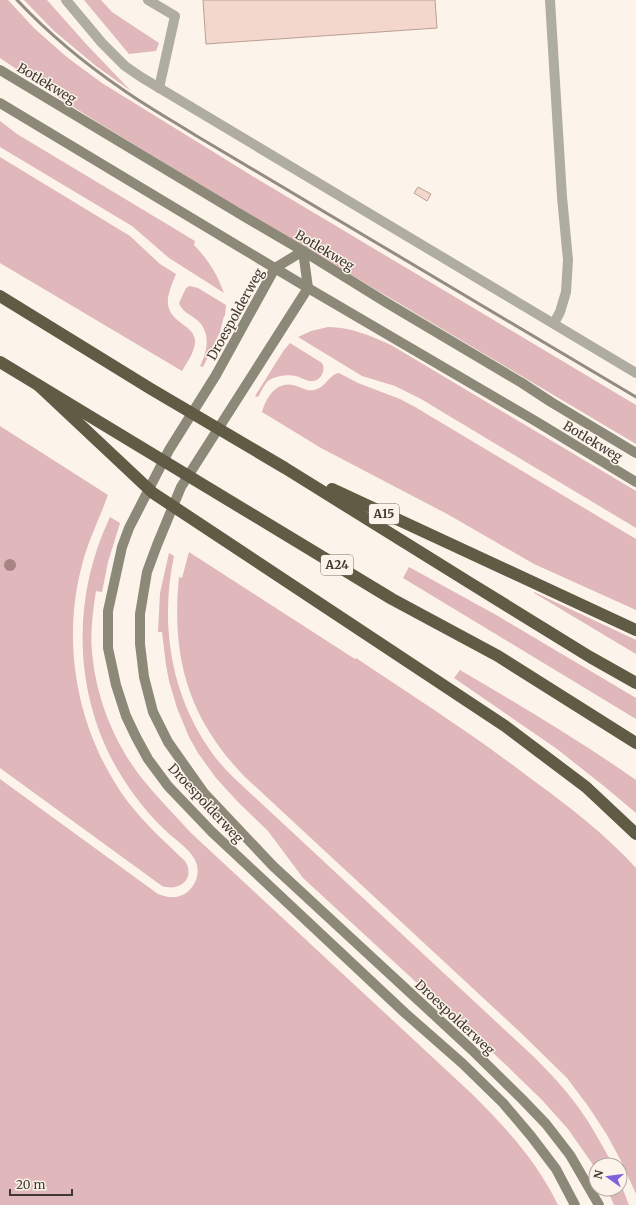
<svg xmlns="http://www.w3.org/2000/svg" width="636" height="1205" font-family="Merriweather,serif">
	<style>
		.green { fill: #e0b7ba }
		.building { fill: #f4d7cc; stroke: #b99e94 }
		.lines { fill: none; stroke-linecap: round; stroke-linejoin: round }
		.lane { stroke: #afaca1; stroke-width: 10 }
		.street { stroke: #afaca1; stroke-width: 10 }
		.secondary { stroke: #8d8979; stroke-width: 10 }
		.highway { stroke: #605b44; stroke-width: 12 }
		.rail { stroke: #948c83; stroke-width: 3 }
		.tree { fill: #a88485 }
		.labels { text-anchor: middle; stroke-width: 3; stroke-linejoin: round; paint-order: stroke }
		.shield { fill: #fcf4eb; stroke: #797169; stroke-width: 1 }
		.shield-label { font-size: 12px; font-weight: bold; fill: #413931 }
		.street-label { font-size: 13px; fill: #413931; stroke: #fcf4eb }
	</style>
	<rect width="100%" height="100%" fill="#fcf4eb"/>
	<!-- green -->
	<g class="green">
		<polygon points="0,0 8,0 35,29 68,58 102,83 259,180 636,405 636,444 262,222 102,125 67,103 0,58"/>
		<polygon points="24,0 47,0 87,45 131,91 96,66 53,30"/>
		<polygon points="84,0 101,0 112,12 159,43 156,51 129,54"/>
		<path d="M 0,121 L 17,134 L 195,241 L 194,245 C 209,261 216,272 224,293 L 169,258 L 132,226 L 0,147 Z"/>
		<path d="M 0,157 L 130,236 L 160,264 L 176,274 C 173,282 169,290 168,298 C 165,324 197,324 195,343 C 194,353 187,362 182,371 L 0,263 Z"/>
		<path d="M 190,286 L 198,288 L 226,305 L 225,316 L 224,316 L 220,332 L 203,367 L 200,366 C 208,351 211,332 197,320 C 190,314 182,312 179,303 L 186,288 Z"/>
		<path d="M 328,327 C 351,327 371,336 391,345 L 636,491 L 636,528 L 421,399 L 395,386 L 362,376 L 298,337 L 311,331 Z"/>
		<path d="M 290,343 L 322,363 C 326,369 322,379 314,381 C 308,382 302,378 296,376 C 287,374 275,376 268,381 C 264,385 261,392 258,397 L 255,396 L 284,350 Z"/>
		<path d="M 339,373 L 358,383 L 400,399 L 415,407 L 636,539 L 636,610 L 534,564 L 449,515 L 321,448 L 262,412 C 266,398 276,381 293,385 C 302,387 308,393 317,389 C 326,386 330,374 339,373 Z"/>
		<path d="M 0,426 L 108,495 C 99,520 87,543 81,569 C 61,649 79,736 128,802 C 145,824 165,842 185,861 C 196,878 180,892 162,886 L 0,768 Z"/>
		<path d="M 110,517 L 120,523 L 108,562 L 102,592 L 96,591 C 93,611 90,632 92,652 C 96,697 113,740 140,776 C 156,796 174,814 191,833 L 471,1093 C 506,1128 536,1160 558,1205 L 0,1205 L 0,779 L 158,894 C 164,896 169,898 176,897 C 192,895 203,875 195,860 C 190,849 174,839 165,830 C 154,820 144,808 135,796 C 74,715 67,607 110,517 Z"/>
		<path d="M 189,552 L 355,659 L 356,658 C 416,698 477,737 534,781 C 570,807 606,835 636,868 L 636,1194 L 621,1161 L 607,1135 L 588,1106 L 567,1078 L 522,1034 L 245,777 C 188,718 171,657 179,577 L 182,578 Z"/>
		<path d="M 169,553 L 174,556 C 160,622 170,691 208,747 C 215,758 224,768 233,777 L 534,1057 C 551,1074 568,1092 581,1111 C 593,1128 603,1147 613,1165 L 596,1165 L 596,1169 L 568,1129 L 542,1100 L 505,1064 L 303,878 L 268,831 L 237,801 L 216,778 L 198,753 L 189,737 L 177,708 L 169,681 L 166,665 L 162,632 L 158,632 L 160,593 Z"/>
		<polygon points="409,567 498,616 636,698 636,719 403,578"/>
		<polygon points="534,592 636,640 636,654 534,593"/>
		<path d="M 460,670 C 520,705 579,740 636,780 L 636,813 L 605,787 L 557,749 L 454,678 Z"/>
		<polygon points="620,1182 629,1205 614,1205 607,1189 620,1189"/>
	</g>
	<!-- building -->
	<g class="building">
		<polygon points="203,0 435,0 437,28 206,44"/>
		<polygon points="418,187 431,194 427,201 414,193"/>
	</g>
	<g class="lines">
		<!-- lane -->
		<g class="lane">
			<polyline points="148,0 175,16 159,88"/>
			<polyline points="550,0 562,197 568,260 566,292 560,312 554,323"/>
		</g>
		<!-- street -->
		<polyline class="street" points="66,0 102,43 125,66 141,77 636,373"/>
		<!-- secondary -->
		<g class="secondary">
			<polyline points="0,70 245,217 303,251 387,303 522,383 551,402 636,453"/>
			<polyline points="0,103 308,288 537,422 636,482"/>
			<polyline points="303,251 275,268 216,375 169,450 129,528 122,547 108,611 108,648 116,685 126,716 136,737 148,759 168,786 212,832 405,1013 462,1063 503,1103 531,1136 556,1169 575,1205"/>
			<polyline points="303,251 308,288 181,487 157,545 147,572 140,614 140,644 144,677 153,712 168,742 204,793 273,866 471,1049 522,1099 546,1124 570,1155 599,1205"/>
		</g>
		<!-- highway -->
		<g class="highway">
			<polyline points="0,296 151,389 285,468 470,583 590,657 636,683"/>
			<polyline points="0,362 392,599 498,656 636,743"/>
			<polyline points="38,385 153,493 505,726 586,787 636,834"/>
			<polyline points="332,489 636,630"/>
		</g>
		<!-- rail -->
		<path class="rail" d="M 17,0 C 49,34 84,63 122,89 C 146,106 171,120 195,135 L 636,397"/>
	</g>
	<!-- trees -->
	<circle class="tree" cx="10" cy="565" r="6"/>
	<g class="labels">
		<!-- shield labels -->
		<g class="shield">
			<rect x="369" y="504" width="30" height="20" rx="3"/>
			<rect x="321" y="555" width="32" height="20" rx="3"/>
		</g>
		<g class="shield-label">
			<text x="384" y="518">A15</text>
			<text x="337" y="569">A24</text>
		</g>
		<!-- street labels -->
		<g class="street-label">
			<text transform="translate(47 83) rotate(31)" y="5">Botlekweg</text>
			<text transform="translate(325 250) rotate(31)" y="5">Botlekweg</text>
			<text transform="translate(235 314) rotate(-61)" y="5">Droespolderweg</text>
			<text transform="translate(593 441) rotate(31)" y="5">Botlekweg</text>
			<text transform="translate(206 803) rotate(47)" y="5">Droespolderweg</text>
			<text transform="translate(455 1017) rotate(43)" y="5">Droespolderweg</text>
		</g>
	</g>
	<!-- north arrow -->
	<g transform="translate(608 1177) rotate(284)"><circle r="19" fill="#fcf4eb" stroke="#b1a9a1"/>
	<path d="M0-3L7 15L0 10L-7 15Z" fill="#8061dc"/>
	<text y="-6" font-size="11" font-weight="bold" text-anchor="middle" fill="#413931">N</text>
	</g>
	<!-- scale -->
	<path d="M10 1189v6h62v-6" fill="none" stroke="#413931" stroke-width="2"/>
	<text x="16" y="1189" font-size="12" fill="#413931" stroke="#fcf4eb" stroke-width="3" paint-order="stroke">20 m</text>
</svg>
